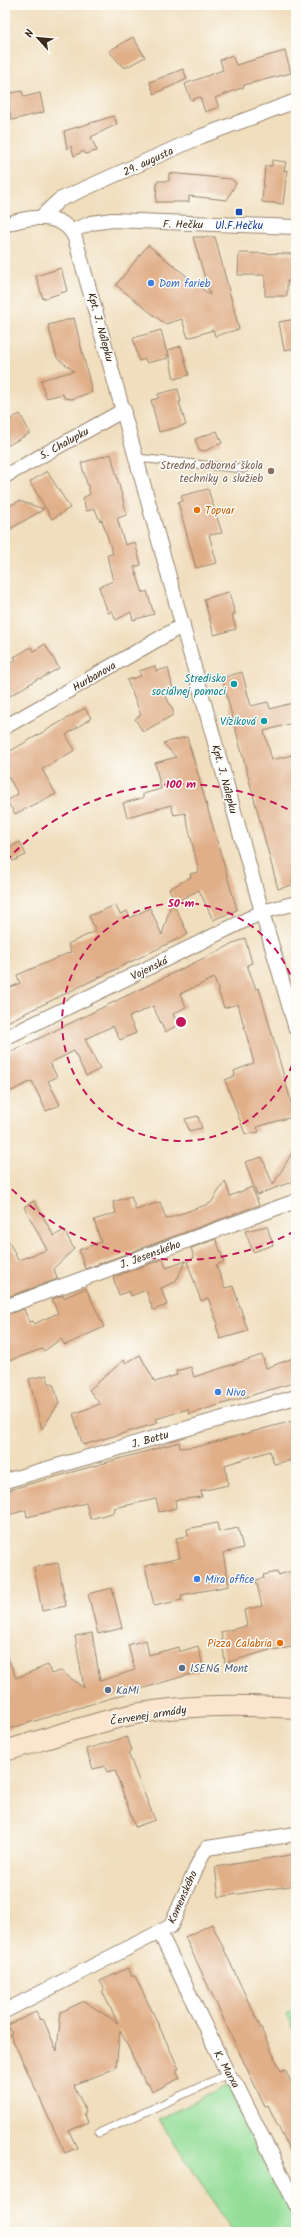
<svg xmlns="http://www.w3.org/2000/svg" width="301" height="2237" font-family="Kalam,sans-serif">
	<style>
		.green { fill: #95de99; stroke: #68845c }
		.building { fill: #e0ae87 }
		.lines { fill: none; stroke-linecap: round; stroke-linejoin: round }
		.lane-casing { stroke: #96846e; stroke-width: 9 }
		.street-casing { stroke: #96846e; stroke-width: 16 }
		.secondary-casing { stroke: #96846e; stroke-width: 22 }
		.lane { stroke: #fff; stroke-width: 7 }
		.street { stroke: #fff; stroke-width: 14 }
		.secondary { stroke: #fbe5cf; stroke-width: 20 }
		.ring { fill: none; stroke: #c2185b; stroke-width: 2; stroke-dasharray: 7 5 }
		.transit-dot { fill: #1a4fb4; stroke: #fdfcf7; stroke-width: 1.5 }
		.shop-dot { fill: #3f7fe0; stroke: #fdfcf7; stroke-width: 1.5 }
		.education-dot { fill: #8d6e63; stroke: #fdfcf7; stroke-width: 1.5 }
		.food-dot { fill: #e8710a; stroke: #fdfcf7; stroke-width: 1.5 }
		.culture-dot { fill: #0f9aa8; stroke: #fdfcf7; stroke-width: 1.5 }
		.service-dot { fill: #5c6f8a; stroke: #fdfcf7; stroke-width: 1.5 }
		.labels { text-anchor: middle; stroke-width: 3; stroke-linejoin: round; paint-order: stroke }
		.street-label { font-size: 11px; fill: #3b2a1e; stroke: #fdfcf7 }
		.transit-label { font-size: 11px; fill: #164399; stroke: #fdfcf7 }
		.shop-label { font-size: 11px; fill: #366cbe; stroke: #fdfcf7; text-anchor: start }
		.education-label { font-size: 11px; fill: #785e54; stroke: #fdfcf7; text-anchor: end }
		.food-label { font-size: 11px; fill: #c56008; stroke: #fdfcf7; text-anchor: start }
		.culture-label { font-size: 11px; fill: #0d838f; stroke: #fdfcf7; text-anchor: end }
		.service-label { font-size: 11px; fill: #4e5e75; stroke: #fdfcf7; text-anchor: start }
		.centre { fill: #c2185b; stroke: #fdfcf7; stroke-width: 2 }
		.ring-label { font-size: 12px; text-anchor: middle; font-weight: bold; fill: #c2185b; stroke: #fdfcf7; stroke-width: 3; stroke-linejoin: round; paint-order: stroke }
	</style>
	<rect width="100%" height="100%" fill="#fdfcf7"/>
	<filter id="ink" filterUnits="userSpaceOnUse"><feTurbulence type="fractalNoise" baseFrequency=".025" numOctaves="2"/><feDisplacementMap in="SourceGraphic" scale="8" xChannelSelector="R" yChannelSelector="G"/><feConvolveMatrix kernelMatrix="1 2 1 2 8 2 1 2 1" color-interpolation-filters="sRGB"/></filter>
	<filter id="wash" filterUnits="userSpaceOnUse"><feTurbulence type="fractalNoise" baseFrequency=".012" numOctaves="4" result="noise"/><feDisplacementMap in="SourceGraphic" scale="16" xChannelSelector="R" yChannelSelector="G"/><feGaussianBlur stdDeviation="0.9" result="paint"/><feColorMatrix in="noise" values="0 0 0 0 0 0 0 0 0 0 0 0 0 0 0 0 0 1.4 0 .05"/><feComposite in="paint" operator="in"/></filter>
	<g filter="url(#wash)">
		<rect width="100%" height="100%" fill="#f0debd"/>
		<!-- green -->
		<g class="green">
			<polygon points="296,2008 296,2035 286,2014"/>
			<polygon points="229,2085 296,2219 296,2232 233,2232 159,2119"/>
		</g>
		<g id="blocks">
			<!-- building -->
			<g class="building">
				<polygon points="133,37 145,57 127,67 123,67 109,51"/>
				<polygon points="285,51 291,73 244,85 244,87 215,98 219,107 205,112 200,97 191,100 185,84 223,70 220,60 232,55 236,65"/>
				<polygon points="183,69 187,79 154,94 150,82"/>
				<polygon points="22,91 24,97 40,93 44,112 12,120 5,94"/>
				<polygon points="114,116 117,124 91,137 97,151 85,154 84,151 74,156 71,146 67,149 64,131"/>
				<polygon points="272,160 286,162 284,171 287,170 283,204 262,202 265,166 272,166"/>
				<polygon points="169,173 231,179 236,183 227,200 189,196 189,202 156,202 157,181 169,181"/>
				<polygon points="193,237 215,237 239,329 215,336 213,330 188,338 182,319 165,324 116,285 148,245 210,295"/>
				<polygon points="239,253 296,254 296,283 287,281 287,296 265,296 265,275 238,275"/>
				<polygon points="61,268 67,291 43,299 36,276"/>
				<polygon points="74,318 92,392 72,399 64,398 63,394 46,398 41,380 74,371 57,358 48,325"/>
				<polygon points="296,319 296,348 284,350 279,322"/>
				<polygon points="161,330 168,358 147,363 145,359 139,361 133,338"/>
				<polygon points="181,346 189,375 174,379 168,350"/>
				<polygon points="178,389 181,402 179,402 186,425 159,432 151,400 159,398 158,394"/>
				<polygon points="20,414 30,433 5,447 5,422"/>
				<polygon points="217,431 222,443 205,451 199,450 195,439"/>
				<polygon points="111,454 127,515 117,518 125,545 135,542 141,565 134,567 143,593 147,591 154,614 133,620 131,612 116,620 112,611 108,613 99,587 113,581 107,555 113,554 102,520 100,521 95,509 86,511 83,498 90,494 81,463"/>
				<polygon points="47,471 70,508 52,519 30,482"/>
				<polygon points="208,489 222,533 209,535 217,563 196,568 178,502 183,501 181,496"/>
				<polygon points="19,501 44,509 5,532 5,508"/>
				<polygon points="229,592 235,614 232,615 236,629 214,635 204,599"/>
				<polygon points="45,644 59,668 40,679 39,678 5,699 5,666 16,660 14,657 31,647 34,651"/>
				<polygon points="155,666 156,671 168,668 174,693 165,695 173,710 173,715 143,732 135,719 141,715 127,680 141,676 139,671"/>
				<polygon points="242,672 251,706 268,702 270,709 296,702 296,722 264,731 272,760 296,754 296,876 293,877 295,884 278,889 222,678"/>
				<polygon points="85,708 91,718 66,735 75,750 42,769 56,794 15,814 7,801 18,794 5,771 5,754"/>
				<polygon points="187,737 237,910 213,920 199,890 176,902 169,889 191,877 190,874 199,872 185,813 174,815 171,805 127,817 123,803 143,798 143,794 161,789 155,763 176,757 163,743"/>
				<polygon points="20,842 26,855 13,861 7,849"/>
				<polygon points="172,901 188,934 5,1023 5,990 20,983 17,975 71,952 68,944 96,931 89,916 115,905 120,914 127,911 130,918 150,908 162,935"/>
				<polygon points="245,938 252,963 247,965 256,989 259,988 295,1116 257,1127 259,1132 245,1134 225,1080 235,1076 234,1071 254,1063 238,1004 224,1008 214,978 180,994 186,1007 173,1014 178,1025 165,1032 153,1006 129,1017 136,1033 120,1040 113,1026 85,1039 100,1069 86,1076 74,1051 50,1063 57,1077 48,1081 60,1105 46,1111 32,1081 5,1094 5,1055"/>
				<polygon points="198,1116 202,1128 189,1131 185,1119"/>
				<polygon points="296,1146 296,1180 257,1195 245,1162 262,1157 273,1185"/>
				<polygon points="225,1181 230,1196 252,1187 259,1205 85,1269 79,1250 101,1242 94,1220 116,1213 113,1202 131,1196 136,1210 160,1202 166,1219 211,1203"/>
				<polygon points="34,1201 54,1236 64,1230 74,1249 54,1268 57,1279 5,1298 5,1234 18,1260 47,1250 24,1207"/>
				<polygon points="267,1226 273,1245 253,1252 245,1231"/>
				<polygon points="216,1239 224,1262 216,1265 225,1288 233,1286 248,1331 220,1339 216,1325 218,1324 208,1298 201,1301 187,1261 194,1258 191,1248"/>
				<polygon points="163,1259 166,1268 186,1261 175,1282 161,1288 167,1305 153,1310 146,1290 131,1296 129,1291 119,1295 113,1277"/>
				<polygon points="86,1288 104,1327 65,1345 61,1339 44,1351 42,1349 5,1362 5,1315 24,1309 29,1322 33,1321 34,1324 58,1313 52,1299 63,1295 64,1298"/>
				<polygon points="140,1355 155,1382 177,1375 176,1371 191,1367 194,1377 262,1355 266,1368 296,1357 296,1382 189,1414 188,1409 156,1419 158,1423 83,1445 73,1414 100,1404 89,1390 124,1360 126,1363"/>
				<polygon points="47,1375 49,1384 53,1383 59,1403 42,1429 29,1379"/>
				<polygon points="296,1420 296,1459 274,1464 270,1451 225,1465 228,1485 201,1491 202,1497 175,1500 176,1508 159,1512 156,1499 114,1508 115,1512 90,1519 86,1503 27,1517 26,1510 5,1516 5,1491 179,1442 180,1448 200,1446"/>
				<polygon points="217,1523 219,1532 238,1528 243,1548 223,1553 229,1586 181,1595 182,1600 154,1606 145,1566 180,1558 176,1538 188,1536 187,1529"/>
				<polygon points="58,1563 66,1606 42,1611 34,1567"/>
				<polygon points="296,1570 296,1636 292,1637 295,1646 274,1651 273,1649 225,1663 221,1632 247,1626 244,1610 262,1606 256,1580 264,1578 263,1575 277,1572 278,1575"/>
				<polygon points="112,1588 122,1628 98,1634 88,1594"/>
				<polygon points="92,1633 100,1681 135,1670 128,1645 146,1640 149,1655 178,1647 179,1652 198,1646 204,1670 5,1730 5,1699 11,1696 5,1682 5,1651 16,1678 48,1665 51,1674 61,1671 84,1688 75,1636"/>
				<polygon points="127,1737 132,1750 128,1753 155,1820 135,1827 115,1770 107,1772 106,1766 93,1769 86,1749"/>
				<polygon points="296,1854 296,1885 219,1897 215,1867"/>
				<polygon points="212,1924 281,2071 285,2069 296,2093 296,2164 268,2105 265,2107 185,1937"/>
				<polygon points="128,1968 132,1976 135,1976 152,2011 179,2069 176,2070 180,2078 152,2092 148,2083 146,2084 120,2030 116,2068 74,2085 86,2112 84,2113 88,2122 69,2131 77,2148 65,2153 10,2034 12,2033 8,2025 36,2012 40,2020 43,2019 57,2051 61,2012 84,2001 118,2023 102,1991 104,1990 100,1981"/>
			</g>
		</g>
	</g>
	<g filter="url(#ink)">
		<use href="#blocks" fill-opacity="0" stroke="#96846e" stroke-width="1"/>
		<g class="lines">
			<!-- lane casing -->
			<g class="lane-casing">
				<g id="lane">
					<polyline points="137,458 244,469"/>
					<polyline points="99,2133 228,2074"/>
				</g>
			</g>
			<!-- street casing -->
			<g class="street-casing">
				<g id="street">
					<polyline points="40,218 59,200 202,136 296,101"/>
					<path d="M 5,225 C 28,216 63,211 75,238 L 262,912 L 296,1029"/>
					<polyline points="72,231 91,223 112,220 296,227"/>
					<polyline points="5,476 124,410"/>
					<polyline points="5,727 183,625"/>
					<polyline points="5,1038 262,912 296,903"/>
					<polyline points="5,1307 296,1201"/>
					<polyline points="5,1481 296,1397"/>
					<polyline points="160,1933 228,2074 237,2086 296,2205"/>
					<polyline points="5,2011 171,1926 202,1855 207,1848 296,1834"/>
				</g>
			</g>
			<!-- secondary casing -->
			<g class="secondary-casing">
				<path id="secondary" d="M 5,1751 C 42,1740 79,1728 117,1718 C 174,1704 237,1704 296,1708"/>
			</g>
			<!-- lane -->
			<use href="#lane" class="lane"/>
			<!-- street -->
			<use href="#street" class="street"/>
			<!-- secondary -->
			<use href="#secondary" class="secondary"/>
		</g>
	</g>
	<!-- distance rings -->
	<g class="ring">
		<path d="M296 1053A119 119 0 1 1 296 991"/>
		<path d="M295 1231A238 238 0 0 1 6 1183M6 861A238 238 0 0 1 295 813"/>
	</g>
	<!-- markers -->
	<rect class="transit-dot" x="235" y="208" width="8" height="8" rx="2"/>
	<g class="shop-dot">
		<circle cx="151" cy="283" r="4"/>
		<circle cx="218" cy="1392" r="4"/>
		<circle cx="197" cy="1579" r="4"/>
	</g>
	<circle class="education-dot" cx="271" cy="471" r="4"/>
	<g class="food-dot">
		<circle cx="197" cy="510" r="4"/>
		<circle cx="280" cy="1643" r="4"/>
	</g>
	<g class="culture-dot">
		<circle cx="234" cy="684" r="4"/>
		<circle cx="264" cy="721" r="4"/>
	</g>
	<g class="service-dot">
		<circle cx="182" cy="1668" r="4"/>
		<circle cx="108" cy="1690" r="4"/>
	</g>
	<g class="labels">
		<!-- street labels -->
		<g class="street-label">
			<text transform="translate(148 161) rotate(-25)" y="4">29. augusta</text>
			<text transform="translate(183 224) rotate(1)" y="4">F. Hečku</text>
			<text transform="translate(101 327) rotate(75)" y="4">Kpt. J. Nálepku</text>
			<text transform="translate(64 443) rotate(-29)" y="4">S. Chalupku</text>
			<text transform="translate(94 676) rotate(-30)" y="4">Hurbanova</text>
			<text transform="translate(225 779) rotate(75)" y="4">Kpt. J. Nálepku</text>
			<text transform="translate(149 968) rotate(-26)" y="4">Vojenská</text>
			<text transform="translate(150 1254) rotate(-20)" y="4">J. Jesenského</text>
			<text transform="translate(150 1439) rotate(-16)" y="4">J. Bottu</text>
			<text transform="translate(148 1715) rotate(-9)" y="4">Červenej armády</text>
			<text transform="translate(182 1897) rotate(-66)" y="4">Komenského</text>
			<text transform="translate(227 2069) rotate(61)" y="4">K. Marxa</text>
		</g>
		<!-- transit labels -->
		<g class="transit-label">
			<text x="239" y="229">Ul.F.Hečku</text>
		</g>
		<!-- shop labels -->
		<g class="shop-label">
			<text x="159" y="287">Dom farieb</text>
			<text x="226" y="1396">Nivo</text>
			<text x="205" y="1583">Mira office</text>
		</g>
		<!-- education labels -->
		<g class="education-label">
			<text x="263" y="469">Stredná odborná škola<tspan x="263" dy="13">techniky a služieb</tspan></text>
		</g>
		<!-- food labels -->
		<g class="food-label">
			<text x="205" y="514">Topvar</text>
			<text x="272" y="1647" text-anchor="end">Pizza Calabria</text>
		</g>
		<!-- culture labels -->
		<g class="culture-label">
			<text x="226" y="682">Stredisko<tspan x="226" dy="13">sociálnej pomoci</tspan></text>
			<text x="256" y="725">Víziková</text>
		</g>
		<!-- service labels -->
		<g class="service-label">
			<text x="190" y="1672">ISENG Mont</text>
			<text x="116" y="1694">KaMi</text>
		</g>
	</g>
	<circle cx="181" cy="1022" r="6" class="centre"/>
	<g class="ring-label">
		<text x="181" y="788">100 m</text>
		<text x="181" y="907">50 m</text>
	</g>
	<!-- margin -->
	<rect width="301" height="2237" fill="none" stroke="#fdfcf7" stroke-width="20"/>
	<!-- north arrow -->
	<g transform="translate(38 38) rotate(297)" stroke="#fdfcf7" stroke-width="3" paint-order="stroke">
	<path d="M0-3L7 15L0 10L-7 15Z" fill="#3b2a1e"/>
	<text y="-6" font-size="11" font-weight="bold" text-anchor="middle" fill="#3b2a1e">N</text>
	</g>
</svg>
